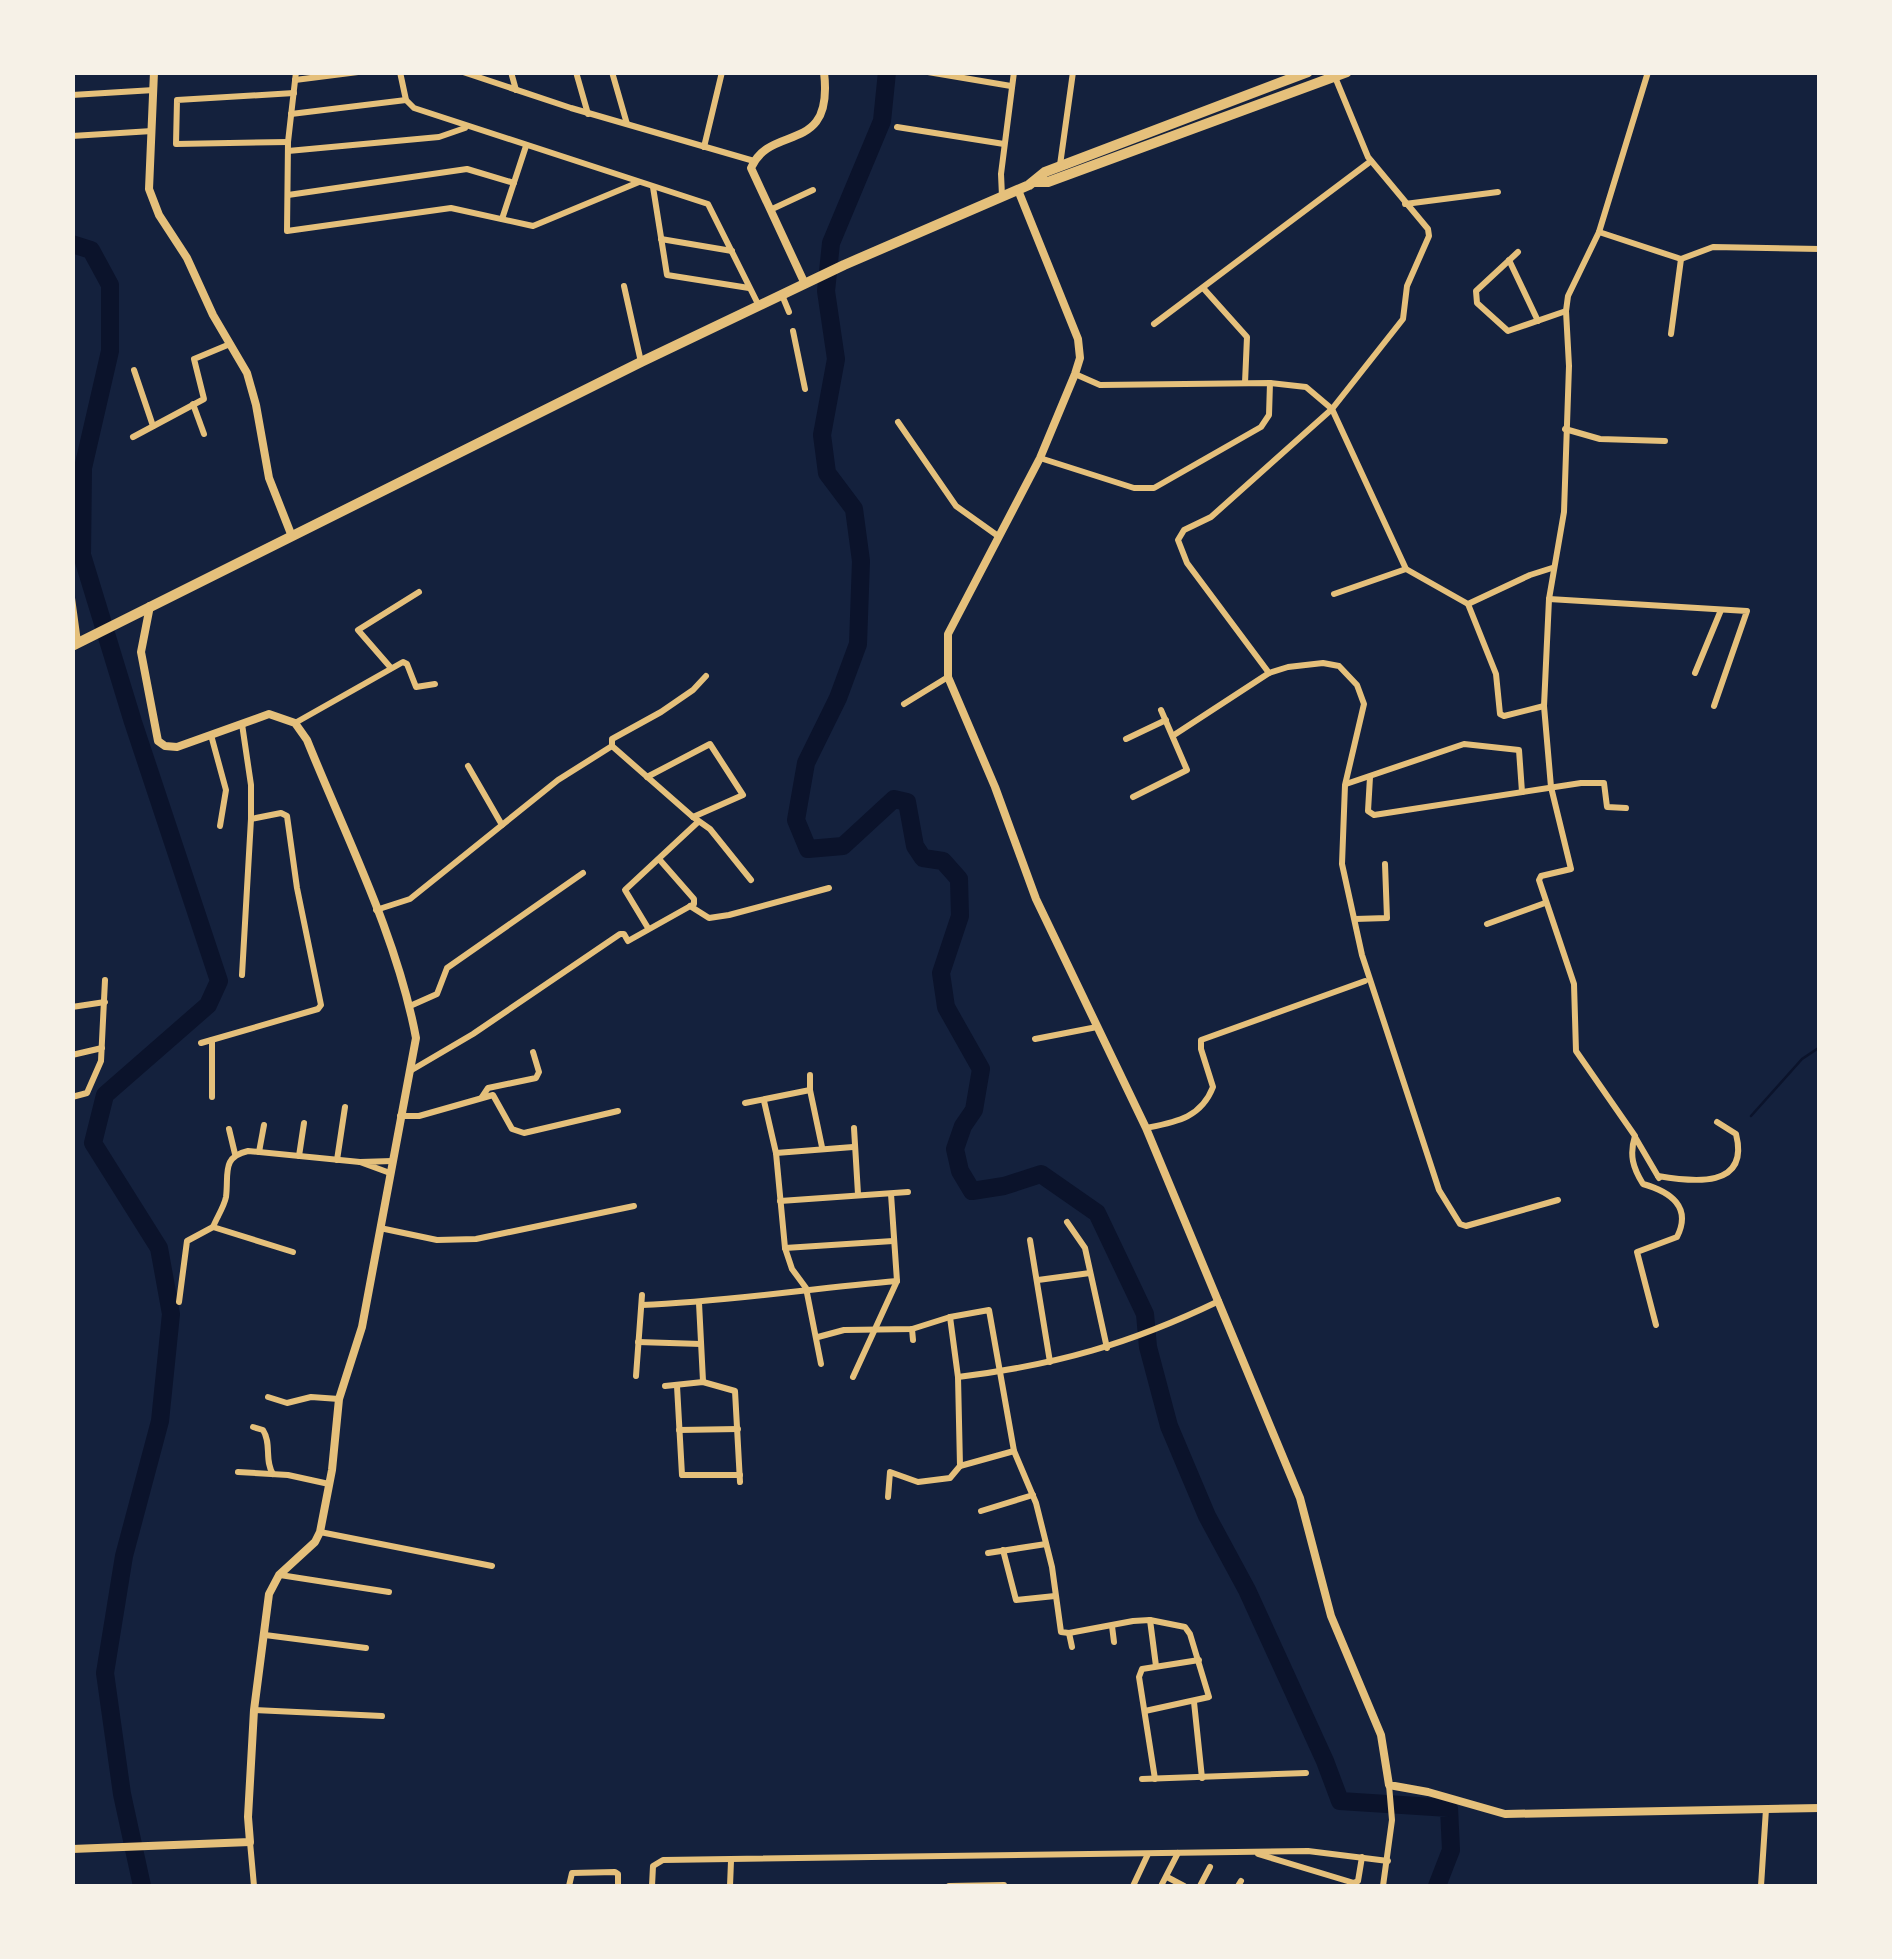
<svg xmlns="http://www.w3.org/2000/svg" width="1892" height="1959" font-family="Jost,sans-serif">
	<style>
		.lines { fill: none; stroke-linecap: round; stroke-linejoin: round }
		.stream { stroke: #0b132b; stroke-width: 2.5 }
		.river { stroke: #0b132b; stroke-width: 18 }
		.minor { stroke: #e5c07b; stroke-width: 6 }
		.tertiary { stroke: #e5c07b; stroke-width: 8 }
		.trunk { stroke: #e5c07b; stroke-width: 10 }
	</style>
	<rect width="100%" height="100%" fill="#14213d"/>
	<g class="lines">
		<!-- stream -->
		<polyline class="stream" points="1751,1116 1802,1059 1820,1047"/>
		<!-- river -->
		<g class="river">
			<polyline points="887,72 882,121 831,243 826,291 836,359 822,435 827,473 854,509 861,561 858,644 838,698 806,763 796,820 808,849 843,846 894,799 907,802 915,846 923,858 943,861 959,879 960,916 941,973 946,1007 981,1069 974,1110 963,1126 955,1149 960,1171 972,1191 1004,1186 1041,1174 1097,1213 1145,1314 1148,1347 1169,1426 1207,1516 1247,1590 1325,1761 1340,1801 1449,1808 1451,1850 1437,1886"/>
			<polyline points="72,244 91,250 110,285 110,351 83,468 82,555 133,722 219,981 208,1005 105,1095 93,1143 159,1248 171,1314 160,1421 124,1556 105,1673 122,1794 142,1886"/>
		</g>
		<!-- minor -->
		<g class="minor">
			<polyline points="296,72 288,142 287,231 451,208 533,226 639,182"/>
			<polyline points="400,72 406,100 414,108 708,204 759,306"/>
			<polyline points="463,72 571,108 754,161"/>
			<polyline points="511,72 516,90"/>
			<polyline points="576,72 588,114"/>
			<polyline points="612,72 627,124"/>
			<polyline points="928,72 1011,86"/>
			<path d="M 1648,72 L 1599,232 L 1568,296 L 1566,311 L 1569,366 L 1564,512 L 1549,599 L 1544,706 L 1551,787 L 1571,869 L 1541,876 L 1539,880 L 1574,984 L 1576,1051 L 1635,1136 C 1629,1155 1633,1168 1643,1184 C 1671,1192 1692,1207 1677,1237 L 1637,1252 L 1656,1325"/>
			<polyline points="295,80 358,72"/>
			<polyline points="72,95 154,90"/>
			<polyline points="291,114 406,100"/>
			<polyline points="897,127 1004,144"/>
			<polyline points="72,136 152,131"/>
			<polyline points="288,142 176,144 177,100 294,93"/>
			<polyline points="704,147 722,72"/>
			<polyline points="288,151 439,137 465,128"/>
			<polyline points="1060,165 1073,72"/>
			<polyline points="653,187 667,275 749,288"/>
			<polyline points="288,195 467,169 514,183"/>
			<polyline points="1002,196 1001,174 1014,72"/>
			<polyline points="1405,204 1498,192"/>
			<polyline points="770,210 813,190"/>
			<polyline points="502,219 526,146"/>
			<polyline points="1599,232 1681,259 1713,247 1820,249"/>
			<polyline points="661,239 732,251"/>
			<polyline points="1518,252 1476,291 1477,303 1508,331 1566,311"/>
			<polyline points="1509,260 1538,321"/>
			<polyline points="624,286 641,362"/>
			<polyline points="1204,289 1247,337 1245,383"/>
			<polyline points="782,295 789,312"/>
			<polyline points="1154,324 1371,161"/>
			<polyline points="793,331 805,389"/>
			<polyline points="1671,334 1681,259"/>
			<polyline points="134,370 153,426"/>
			<polyline points="1075,374 1100,385 1270,383 1306,387 1332,409 1406,569 1468,604 1530,575 1552,568"/>
			<polyline points="193,404 204,434"/>
			<polyline points="898,422 956,506 998,536"/>
			<polyline points="1565,429 1600,439 1665,441"/>
			<polyline points="133,437 204,399 194,359 230,344"/>
			<polyline points="1040,458 1134,488 1154,488 1261,427 1269,415 1270,383"/>
			<polyline points="1334,594 1406,569"/>
			<polyline points="72,598 78,642"/>
			<polyline points="1549,599 1747,611 1714,706"/>
			<polyline points="1468,604 1496,674 1500,714 1504,716 1544,706"/>
			<polyline points="391,668 358,630 419,592"/>
			<polyline points="1269,673 1187,563 1178,540 1184,530 1211,517 1332,409 1403,319 1407,286 1429,236 1428,229 1368,157 1335,77"/>
			<polyline points="1695,673 1721,610"/>
			<polyline points="904,704 948,677"/>
			<polyline points="295,723 403,662 407,664 416,687 435,684"/>
			<polyline points="211,735 226,790 220,826"/>
			<polyline points="1174,735 1269,673 1288,667 1323,663 1339,666 1357,685 1364,704 1345,785 1342,864 1362,955 1439,1190 1460,1224 1466,1226 1558,1200"/>
			<polyline points="1126,739 1166,720"/>
			<polyline points="612,746 693,817 710,829 751,880"/>
			<polyline points="468,766 502,825"/>
			<polyline points="647,777 710,744 743,795 693,817"/>
			<polyline points="1370,777 1368,811 1374,815 1581,783 1604,783 1607,807 1626,808"/>
			<polyline points="1346,784 1464,744 1519,750 1522,792"/>
			<polyline points="1133,797 1187,770 1161,710"/>
			<polyline points="690,906 709,918 729,915 829,888"/>
			<polyline points="376,910 410,899 558,780 612,746 612,739 661,712 693,690 706,676"/>
			<polyline points="1355,919 1387,918 1385,864"/>
			<polyline points="1487,924 1545,903"/>
			<polyline points="648,928 625,890 698,822"/>
			<polyline points="242,975 251,819 251,785 242,724"/>
			<polyline points="410,1006 437,994 447,968 583,873"/>
			<polyline points="72,1007 105,1002"/>
			<polyline points="1035,1039 1097,1027"/>
			<polyline points="201,1043 318,1009 321,1005 297,888 287,816 281,813 251,819"/>
			<polyline points="72,1055 102,1048"/>
			<polyline points="410,1071 473,1034 620,934 624,934 628,941 694,904 694,899 659,859"/>
			<polyline points="810,1075 810,1090 822,1147"/>
			<polyline points="72,1097 87,1093 101,1061 105,980"/>
			<polyline points="212,1097 212,1040"/>
			<polyline points="482,1097 488,1088 536,1078 539,1072 533,1052"/>
			<polyline points="764,1101 776,1153 785,1248 792,1269 806,1288 821,1364"/>
			<polyline points="745,1103 810,1090"/>
			<polyline points="400,1116 419,1116 493,1095 512,1129 524,1133 618,1111"/>
			<polyline points="854,1128 858,1194"/>
			<path d="M 1146,1128 C 1176,1122 1201,1118 1213,1087 L 1201,1049 L 1201,1040 L 1365,981"/>
			<polyline points="229,1129 235,1154"/>
			<polyline points="1635,1137 1659,1178"/>
			<polyline points="259,1152 264,1125"/>
			<polyline points="776,1153 853,1147"/>
			<polyline points="299,1156 304,1123"/>
			<polyline points="337,1160 345,1107"/>
			<polyline points="390,1173 360,1162 392,1161"/>
			<path d="M 1658,1176 C 1693,1182 1750,1189 1736,1134 L 1717,1122"/>
			<polyline points="780,1201 908,1192"/>
			<polyline points="1067,1222 1085,1248 1107,1348"/>
			<polyline points="380,1228 437,1240 476,1239 634,1206"/>
			<polyline points="1030,1240 1050,1362"/>
			<polyline points="785,1248 893,1241"/>
			<path d="M 293,1252 L 213,1227 C 217,1217 224,1207 226,1197 C 229,1174 221,1157 248,1151 L 360,1162"/>
			<polyline points="1038,1280 1090,1273"/>
			<polyline points="179,1302 187,1241 213,1227"/>
			<polyline points="699,1303 703,1381"/>
			<path d="M 642,1305 C 727,1302 812,1288 897,1281"/>
			<polyline points="912,1329 913,1340"/>
			<polyline points="818,1337 844,1330 912,1329 950,1317 989,1310 1014,1451 1036,1503 1052,1567 1061,1632 1069,1633 1133,1621 1150,1620 1185,1627 1190,1634 1209,1697 1145,1711"/>
			<polyline points="638,1342 701,1344"/>
			<polyline points="636,1376 642,1295"/>
			<polyline points="853,1377 897,1281 891,1194"/>
			<path d="M 958,1377 C 1056,1365 1130,1344 1219,1301"/>
			<polyline points="665,1386 703,1382 735,1391 740,1482"/>
			<polyline points="677,1386 682,1475 740,1475"/>
			<polyline points="268,1397 287,1403 311,1397 339,1399"/>
			<path d="M 253,1427 L 263,1430 C 272,1444 264,1460 273,1474"/>
			<polyline points="679,1430 738,1429"/>
			<polyline points="960,1466 1014,1451"/>
			<polyline points="238,1472 288,1475 329,1484"/>
			<polyline points="888,1497 890,1472 918,1482 950,1478 960,1466 958,1377 950,1317"/>
			<polyline points="981,1511 1033,1495"/>
			<polyline points="320,1532 492,1566"/>
			<polyline points="1003,1550 1016,1600 1055,1596"/>
			<polyline points="988,1553 1046,1544"/>
			<polyline points="280,1575 389,1592"/>
			<polyline points="1150,1620 1156,1666"/>
			<polyline points="1112,1626 1114,1642"/>
			<polyline points="1069,1633 1072,1647"/>
			<polyline points="265,1635 366,1648"/>
			<polyline points="1194,1702 1202,1778"/>
			<polyline points="254,1710 382,1716"/>
			<polyline points="1142,1779 1306,1773"/>
			<polyline points="1155,1779 1139,1677 1142,1669 1199,1660"/>
			<polyline points="250,1842 254,1886"/>
			<polyline points="1258,1854 1354,1883 1358,1881 1362,1857"/>
			<polyline points="1167,1877 1184,1886"/>
			<polyline points="569,1886 572,1873 615,1872 618,1874 618,1886"/>
			<polyline points="652,1886 653,1866 663,1860 1308,1851 1388,1861"/>
			<polyline points="730,1886 731,1861"/>
			<polyline points="949,1886 1004,1885"/>
			<polyline points="1133,1886 1148,1854"/>
			<polyline points="1161,1886 1178,1853"/>
			<polyline points="1200,1886 1210,1867"/>
			<polyline points="1238,1886 1241,1881"/>
			<polyline points="1383,1886 1392,1820 1389,1785"/>
			<polyline points="1761,1886 1766,1809"/>
		</g>
		<!-- tertiary -->
		<g class="tertiary">
			<polyline points="154,72 149,189 159,215 187,258 213,315 247,373 256,405 269,478 291,534"/>
			<polyline points="1018,190 1078,339 1080,358 1075,374 1040,458 948,634 948,677 995,787 1036,899 1146,1128 1300,1498 1331,1616 1381,1735 1389,1785 1428,1792 1505,1814 1820,1808"/>
			<path d="M 805,284 L 751,168 C 771,122 834,157 824,72"/>
			<path d="M 72,1849 L 250,1842 L 248,1817 L 254,1710 L 269,1594 L 279,1575 L 315,1542 L 320,1532 L 332,1470 L 339,1399 L 362,1327 L 416,1038 C 397,936 346,837 307,740 L 295,723 L 269,714 L 177,747 L 165,746 L 158,741 L 141,652 L 150,606"/>
		</g>
		<!-- trunk -->
		<g class="trunk">
			<polyline points="1035,182 1048,182 1347,72"/>
			<polyline points="72,646 641,362 844,265 1029,185 1045,172 1308,72"/>
		</g>
	</g>
	<!-- border -->
	<rect width="1892" height="1959" fill="none" stroke="#f6f1e7" stroke-width="150"/>
</svg>
